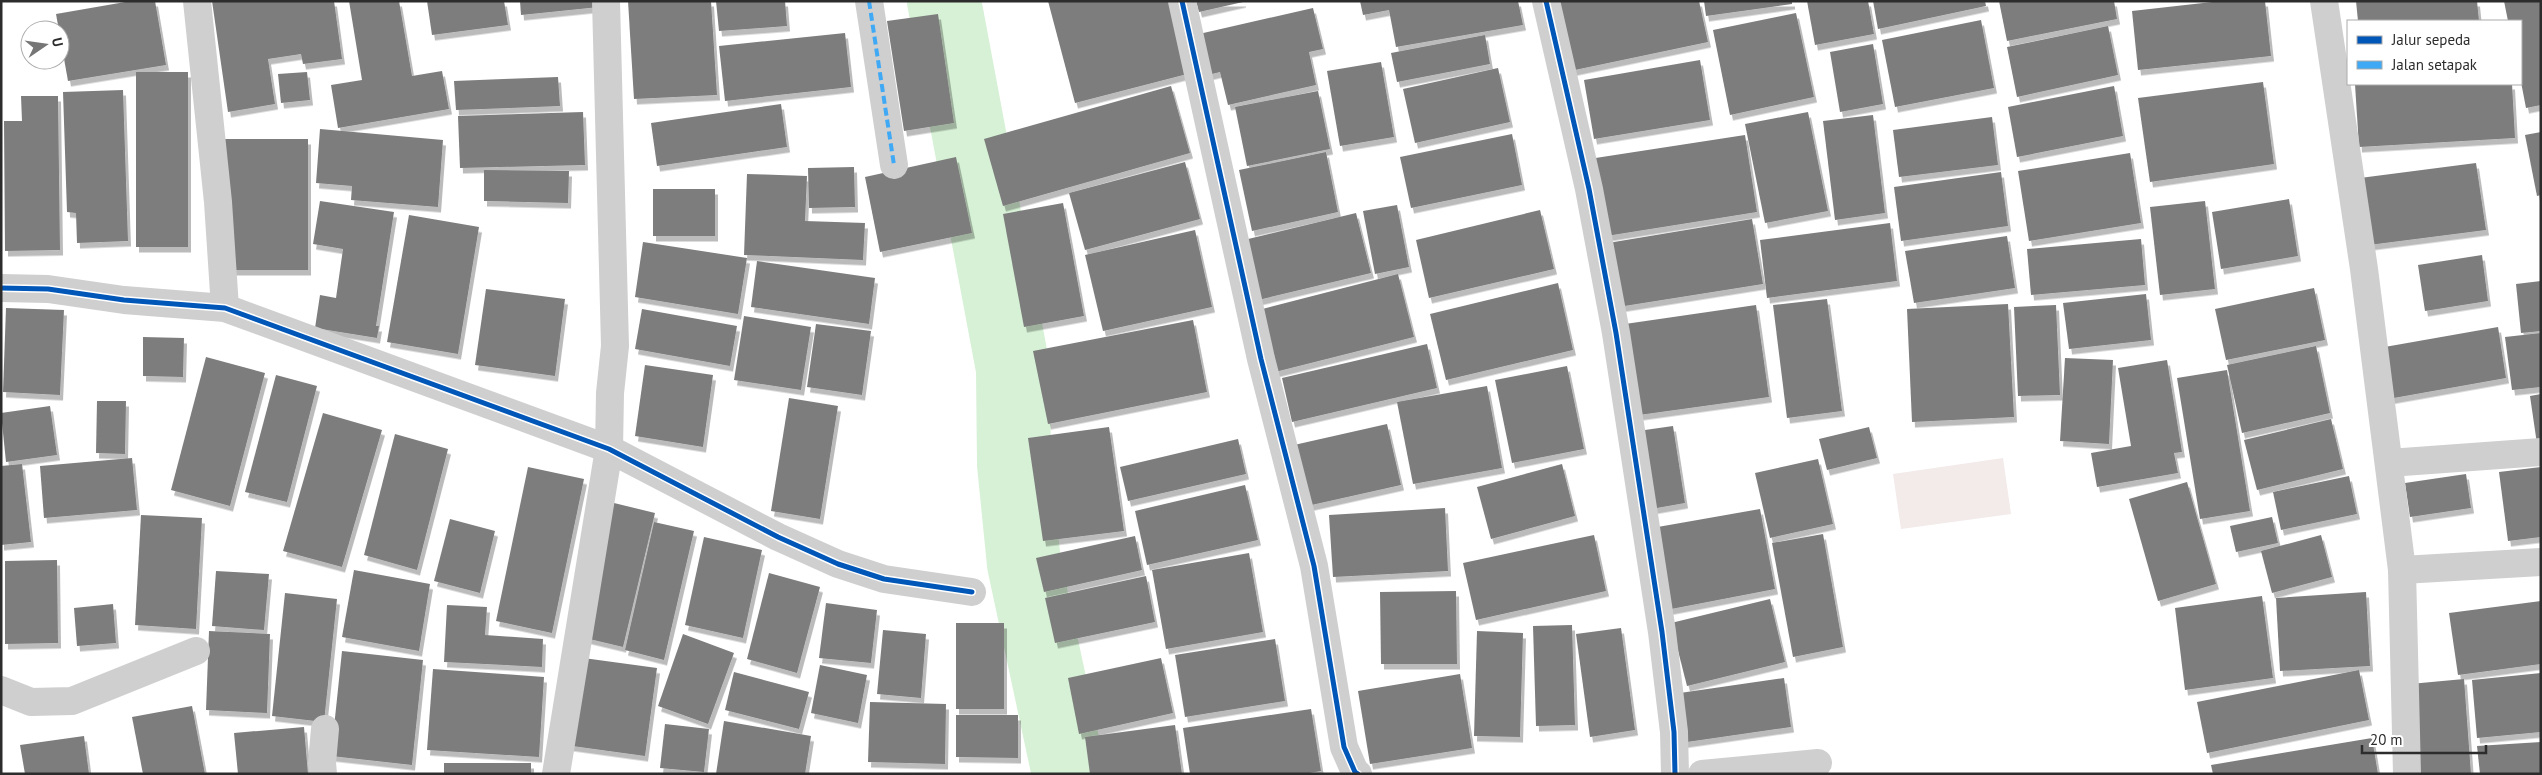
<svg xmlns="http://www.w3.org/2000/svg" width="2542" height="775" font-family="'PT Sans',sans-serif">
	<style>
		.green { fill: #f3eaea }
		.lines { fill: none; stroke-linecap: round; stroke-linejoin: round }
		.river { stroke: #d6f1d5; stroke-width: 74 }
		.building { fill: #7d7d7d; filter: url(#shadow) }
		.street { stroke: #cfcfcf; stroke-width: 28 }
		.quiet { stroke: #3fa9f5; stroke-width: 4; stroke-dasharray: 8 4; stroke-linecap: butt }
		.cycleway-casing { stroke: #fff; stroke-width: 8 }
		.cycleway { stroke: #0057b8; stroke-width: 5 }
	</style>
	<defs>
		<filter id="shadow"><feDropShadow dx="3" dy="5.5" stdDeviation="0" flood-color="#0004"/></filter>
	</defs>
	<rect width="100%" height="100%" fill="#fff"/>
	<!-- green -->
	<polygon class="green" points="2003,458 2011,514 1901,529 1893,474"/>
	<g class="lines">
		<!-- river -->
		<polyline class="river" points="944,1 1013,369 1014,464 1024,564 1069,774"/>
	</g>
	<!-- building -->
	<g class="building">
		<polygon points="131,1 155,1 166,65 68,81 56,14"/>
		<polygon points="212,1 334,1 342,59 303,64 301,54 268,59 275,104 228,112"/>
		<polygon points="349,1 399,1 412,76 442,71 449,109 338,128 331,85 362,80"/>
		<polygon points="427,1 504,1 508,25 432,35"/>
		<polygon points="520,1 598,1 599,7 521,15"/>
		<polygon points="628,1 711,1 717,95 634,99"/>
		<polygon points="716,1 785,1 787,26 719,31"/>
		<polygon points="1048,1 1172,1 1191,73 1075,103"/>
		<polygon points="1196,1 1243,1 1243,2 1199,12"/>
		<polygon points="1360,1 1518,1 1523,25 1396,47 1389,10 1363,15"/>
		<polygon points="1563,1 1699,1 1708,42 1570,71 1555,3"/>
		<polygon points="1704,1 1792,1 1792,4 1706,16"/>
		<polygon points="1807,1 1868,1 1874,34 1815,45"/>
		<polygon points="1873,1 1985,1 1986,6 1878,29"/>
		<polygon points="1999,1 2114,1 2117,19 2007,41"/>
		<polygon points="2221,1 2265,1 2271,56 2138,70 2132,11"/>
		<polygon points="2356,1 2477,1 2479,21 2358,21"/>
		<polygon points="2504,1 2541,1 2541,105 2526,108 2521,82 2521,21 2508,21"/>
		<polygon points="1313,8 1323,49 1309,52 1316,85 1228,105 1220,72 1208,75 1199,34"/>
		<polygon points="1796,13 1814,97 1730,115 1713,30"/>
		<polygon points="938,14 954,123 904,131 887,21"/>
		<polygon points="1981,20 1994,88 1895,107 1882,40"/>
		<polygon points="2108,26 2118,75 2017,97 2007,47"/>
		<polygon points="845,33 851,87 725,101 719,46"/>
		<polygon points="1485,35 1490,64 1397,82 1391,53"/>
		<polygon points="1873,44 1883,104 1840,112 1830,52"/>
		<polygon points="1700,60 1710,120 1594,139 1584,80"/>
		<polygon points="1381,62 1394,137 1340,146 1327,71"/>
		<polygon points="1498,68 1510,122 1415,143 1403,89"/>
		<rect x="136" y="72" width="52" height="175"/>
		<polygon points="307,72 310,100 281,103 278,74"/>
		<polygon points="558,77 560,106 456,110 454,81"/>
		<polygon points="2263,82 2274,164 2150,182 2138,98"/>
		<polygon points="2355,84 2512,84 2515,138 2359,147"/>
		<polygon points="1171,86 1190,153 1003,206 984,139"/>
		<polygon points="2114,86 2123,136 2017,157 2008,107"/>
		<polygon points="123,90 128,241 77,243 76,213 67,212 63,92"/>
		<polygon points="1318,91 1330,149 1247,166 1235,107"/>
		<polygon points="21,96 58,96 60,250 5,251 4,121 22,121"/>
		<polygon points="781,104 787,147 657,166 651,123"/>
		<polygon points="583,112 585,165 460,168 458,116"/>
		<polygon points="1808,112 1828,211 1765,223 1745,124"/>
		<polygon points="1873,115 1885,213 1835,220 1823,121"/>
		<polygon points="1992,117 1998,165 1899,177 1893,130"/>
		<polygon points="320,129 443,140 438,207 351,200 352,186 316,183"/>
		<polygon points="2541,132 2541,195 2537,196 2525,135"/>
		<polygon points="1512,134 1522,185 1411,208 1400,157"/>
		<polygon points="1745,135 1757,212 1600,237 1589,159"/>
		<rect x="224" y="139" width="84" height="131"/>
		<polygon points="1326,152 1338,212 1252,231 1239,170"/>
		<polygon points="2130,153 2141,223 2029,241 2018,171"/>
		<polygon points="956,157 972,233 880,252 865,177"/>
		<polygon points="1185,162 1200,219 1085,250 1069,193"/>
		<polygon points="2476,163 2486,230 2369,245 2360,178"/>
		<polygon points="854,167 855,207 809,208 808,168"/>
		<polygon points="484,170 569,171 568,203 484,201"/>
		<polygon points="2001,172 2008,226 1901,241 1894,187"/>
		<polygon points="747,174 807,176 805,221 865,223 863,260 744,255"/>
		<rect x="653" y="189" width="62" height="47"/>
		<polygon points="2289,199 2298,256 2221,269 2212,212"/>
		<polygon points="320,201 394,212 376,326 379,326 377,338 315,328 320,295 336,298 343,249 313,244"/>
		<polygon points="2205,201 2215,289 2160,295 2150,207"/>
		<polygon points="1063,203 1084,316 1024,327 1003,214"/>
		<polygon points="1397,205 1409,267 1375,274 1363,211"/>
		<polygon points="1540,210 1554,269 1429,298 1416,240"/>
		<polygon points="1356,213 1371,273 1258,300 1244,240"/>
		<polygon points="409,215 479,227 458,354 387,342"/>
		<polygon points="1752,219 1763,284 1618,307 1608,243"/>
		<polygon points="1890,223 1897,281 1767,298 1760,240"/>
		<polygon points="1195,230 1212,307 1103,331 1085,255"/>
		<polygon points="2007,236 2015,288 1914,303 1905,251"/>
		<polygon points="2141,239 2145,285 2031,295 2027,249"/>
		<polygon points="643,242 747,258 738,314 635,297"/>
		<polygon points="2482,255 2488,301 2425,311 2418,265"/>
		<polygon points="757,261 875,278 869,324 751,307"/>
		<polygon points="1398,274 1414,337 1267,374 1251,312"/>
		<polygon points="2541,281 2541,331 2521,333 2516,284"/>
		<polygon points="1558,283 1573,350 1446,380 1430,314"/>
		<polygon points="2314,288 2325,340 2226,360 2215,309"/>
		<polygon points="486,289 565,299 555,376 475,365"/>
		<polygon points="2146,294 2151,340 2069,349 2063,303"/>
		<polygon points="1827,299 1842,411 1787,418 1773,305"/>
		<polygon points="2008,304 2014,417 1912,422 1907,309"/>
		<polygon points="1756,305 1769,397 1639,415 1625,324"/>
		<polygon points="2056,305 2060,395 2018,396 2014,307"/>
		<polygon points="6,308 64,310 60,395 3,392"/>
		<polygon points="642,309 737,326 730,366 635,349"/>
		<polygon points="744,316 811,327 801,390 734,380"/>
		<polygon points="1193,320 1207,392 1048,424 1033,351"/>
		<polygon points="816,324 871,331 862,395 807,387"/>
		<polygon points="2498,327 2506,378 2388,399 2379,348"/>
		<polygon points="2541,333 2541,387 2512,390 2505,337"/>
		<polygon points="143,337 184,338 183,377 143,376"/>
		<polygon points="1427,344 1437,388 1292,422 1282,378"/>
		<polygon points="2316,346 2330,413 2242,433 2227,365"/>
		<polygon points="206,357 265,373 230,506 171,490"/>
		<polygon points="2065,358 2113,360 2109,444 2060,441"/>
		<polygon points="2167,360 2182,452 2174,453 2178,473 2097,487 2091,453 2131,446 2118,368"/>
		<polygon points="645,365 713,375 703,447 635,436"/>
		<polygon points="1567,366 1584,449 1512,463 1495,380"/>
		<polygon points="2227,370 2250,511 2200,519 2177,378"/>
		<polygon points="276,375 317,386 287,502 245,492"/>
		<polygon points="1487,386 1502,468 1413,484 1397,402"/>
		<polygon points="2541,394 2541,444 2537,444 2530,396"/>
		<polygon points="789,398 838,406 820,519 771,511"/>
		<polygon points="97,401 126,401 125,454 96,453"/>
		<polygon points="50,406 57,455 6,462 1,413"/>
		<polygon points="323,413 382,430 342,567 283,551"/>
		<polygon points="2331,419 2343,469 2257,490 2244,440"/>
		<polygon points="1387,424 1401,485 1307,506 1294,445"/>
		<polygon points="1673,426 1685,503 1651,509 1638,431"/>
		<polygon points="1109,427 1124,531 1043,541 1028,438"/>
		<polygon points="1869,427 1877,458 1827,470 1819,439"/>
		<polygon points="395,434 448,449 417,570 364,555"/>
		<polygon points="1238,439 1246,474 1128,501 1120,467"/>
		<polygon points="132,458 137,510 44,518 40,466"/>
		<polygon points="1818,459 1833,524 1770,538 1755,473"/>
		<polygon points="22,464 31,542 1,545 1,466"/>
		<polygon points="1562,464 1575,516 1491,539 1477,487"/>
		<polygon points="528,467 584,479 552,633 496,621"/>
		<polygon points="2541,467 2541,537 2508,541 2499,472"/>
		<polygon points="2466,474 2471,508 2410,517 2405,483"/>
		<polygon points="2349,476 2357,514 2281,530 2273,492"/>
		<polygon points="2187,482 2216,584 2158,601 2129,499"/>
		<polygon points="1245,485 1258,540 1147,565 1135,511"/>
		<polygon points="614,503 655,513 623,647 581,637"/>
		<polygon points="1445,508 1448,571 1333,577 1329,515"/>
		<polygon points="1760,509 1775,589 1666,610 1652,528"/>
		<polygon points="141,515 202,518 196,629 135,625"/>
		<polygon points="2272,517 2278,543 2236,552 2230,526"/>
		<polygon points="450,519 495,531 480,593 434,581"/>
		<polygon points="654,522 694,531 664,660 625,650"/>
		<polygon points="1823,534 1843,647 1793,657 1772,543"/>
		<polygon points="1594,535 1606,591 1476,620 1463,563"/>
		<polygon points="2321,535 2332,577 2272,593 2261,551"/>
		<polygon points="1135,536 1142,570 1044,592 1036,558"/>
		<polygon points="704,537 762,550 743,638 685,625"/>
		<polygon points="1249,553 1263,632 1166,649 1152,570"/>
		<polygon points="57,560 58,643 5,644 5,561"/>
		<polygon points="354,570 430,584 419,651 342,637"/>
		<polygon points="216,571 269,574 264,630 212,626"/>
		<polygon points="769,573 820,587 797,673 747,659"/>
		<polygon points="1146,576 1155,622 1055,643 1045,598"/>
		<polygon points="1456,591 1457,664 1381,664 1380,592"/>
		<polygon points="2366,592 2370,666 2280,671 2276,598"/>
		<polygon points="285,593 337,599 324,722 272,716"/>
		<polygon points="2262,596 2273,678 2185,690 2175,608"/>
		<polygon points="1770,599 1785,662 1687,686 1671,623"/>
		<polygon points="2541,601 2541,664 2458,675 2449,613"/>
		<polygon points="826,603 877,610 871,663 819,658"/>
		<polygon points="113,604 116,643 77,646 74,608"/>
		<polygon points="447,605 487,607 485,635 543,639 542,667 444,662"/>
		<rect x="956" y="623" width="48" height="86"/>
		<polygon points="1572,625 1575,725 1536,726 1533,626"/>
		<polygon points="1621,628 1635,730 1590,737 1576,634"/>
		<polygon points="883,630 926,634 921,698 877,694"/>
		<polygon points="209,631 270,634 267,713 206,710"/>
		<polygon points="1477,631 1523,633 1520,737 1474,736"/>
		<polygon points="683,634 734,653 708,724 658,706"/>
		<polygon points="1275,639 1285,701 1185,717 1175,655"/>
		<polygon points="342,651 423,660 412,765 331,756"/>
		<polygon points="576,657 657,668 645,756 565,745"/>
		<polygon points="1161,658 1173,713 1079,734 1068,678"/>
		<polygon points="820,665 867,675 858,723 811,713"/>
		<polygon points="433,669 544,677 539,757 427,750"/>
		<polygon points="2359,670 2369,720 2207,753 2197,702"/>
		<polygon points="734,672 809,692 799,729 725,710"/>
		<polygon points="2541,673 2541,732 2477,738 2472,680"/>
		<polygon points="1460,674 1472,748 1370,764 1358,691"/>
		<polygon points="1784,678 1791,727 1680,743 1673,694"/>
		<polygon points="2464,679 2471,774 2416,774 2410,684"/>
		<polygon points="870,702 946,704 945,764 868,762"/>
		<polygon points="192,706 205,774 143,774 132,717"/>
		<polygon points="1311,709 1321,771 1304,774 1190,774 1183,728"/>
		<polygon points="956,715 1018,715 1018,758 956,757"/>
		<polygon points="724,721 811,736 805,774 716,774"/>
		<polygon points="665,724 709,729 704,772 660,768"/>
		<polygon points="1175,725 1182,774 1090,774 1085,737"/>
		<polygon points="304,727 308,774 238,774 234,733"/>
		<polygon points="84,736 89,774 25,774 20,745"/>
		<polygon points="2372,738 2378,774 2213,774 2211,765"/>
		<polygon points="2541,742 2541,774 2480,774 2477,746"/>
		<rect x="444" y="763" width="87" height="11"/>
	</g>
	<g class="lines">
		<!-- street -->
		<g class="street">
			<polyline points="197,1 218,202 225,308"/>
			<polyline points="869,1 894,165"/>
			<polyline points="1182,1 1261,359 1314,566 1344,747 1355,772 1358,774"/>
			<polyline points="1546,1 1589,189 1616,333 1662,632 1674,732 1675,774"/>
			<polyline points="2324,1 2364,269 2402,570 2407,774"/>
			<polyline points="1,288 48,289 124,300 225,308 609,449 778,537 838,564 884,579 972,592"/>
			<polyline points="2389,463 2541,452"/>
			<polyline points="2402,570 2541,562"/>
			<polyline points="1,690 31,702 72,701 196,651"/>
			<polyline points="323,774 322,763 325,729"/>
			<polyline points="556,774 609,449 610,393 615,346 606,1"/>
			<polyline points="1702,774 1818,763"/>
		</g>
		<!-- quiet -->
		<polyline class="quiet" points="869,1 894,165"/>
		<!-- cycleway casing -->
		<g class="cycleway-casing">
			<g id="cycleway">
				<polyline points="1182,1 1261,359 1314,566 1344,747 1355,772 1358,774"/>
				<polyline points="1546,1 1589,189 1616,333 1662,632 1674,732 1675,774"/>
				<polyline points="1,288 48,289 124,300 225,308 609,449 778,537 838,564 884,579 972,592"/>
			</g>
		</g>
		<!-- cycleway -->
		<use href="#cycleway" class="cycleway"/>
	</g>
	<!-- border -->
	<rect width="2542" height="775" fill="none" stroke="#2c2c2c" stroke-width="5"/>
	<!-- legend -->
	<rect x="2347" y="20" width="175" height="65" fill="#ffffff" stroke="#ababab"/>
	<rect x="2357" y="36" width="25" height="8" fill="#0057b8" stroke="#ababab"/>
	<text x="2392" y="45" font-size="15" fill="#2c2c2c">Jalur sepeda</text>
	<rect x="2357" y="61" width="25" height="8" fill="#3fa9f5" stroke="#ababab"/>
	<text x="2392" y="70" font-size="15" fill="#2c2c2c">Jalan setapak</text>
	<!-- north arrow -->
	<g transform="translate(45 45) rotate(77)"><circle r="24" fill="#ffffff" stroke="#ababab"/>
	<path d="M0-4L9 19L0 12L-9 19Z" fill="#767676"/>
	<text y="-8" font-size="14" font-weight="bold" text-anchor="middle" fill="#2c2c2c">U</text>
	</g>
	<!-- scale -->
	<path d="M2362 745v8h124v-8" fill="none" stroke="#2c2c2c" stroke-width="2.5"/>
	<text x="2370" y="745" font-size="15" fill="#2c2c2c" stroke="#ffffff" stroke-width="4" paint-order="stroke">20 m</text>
</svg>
